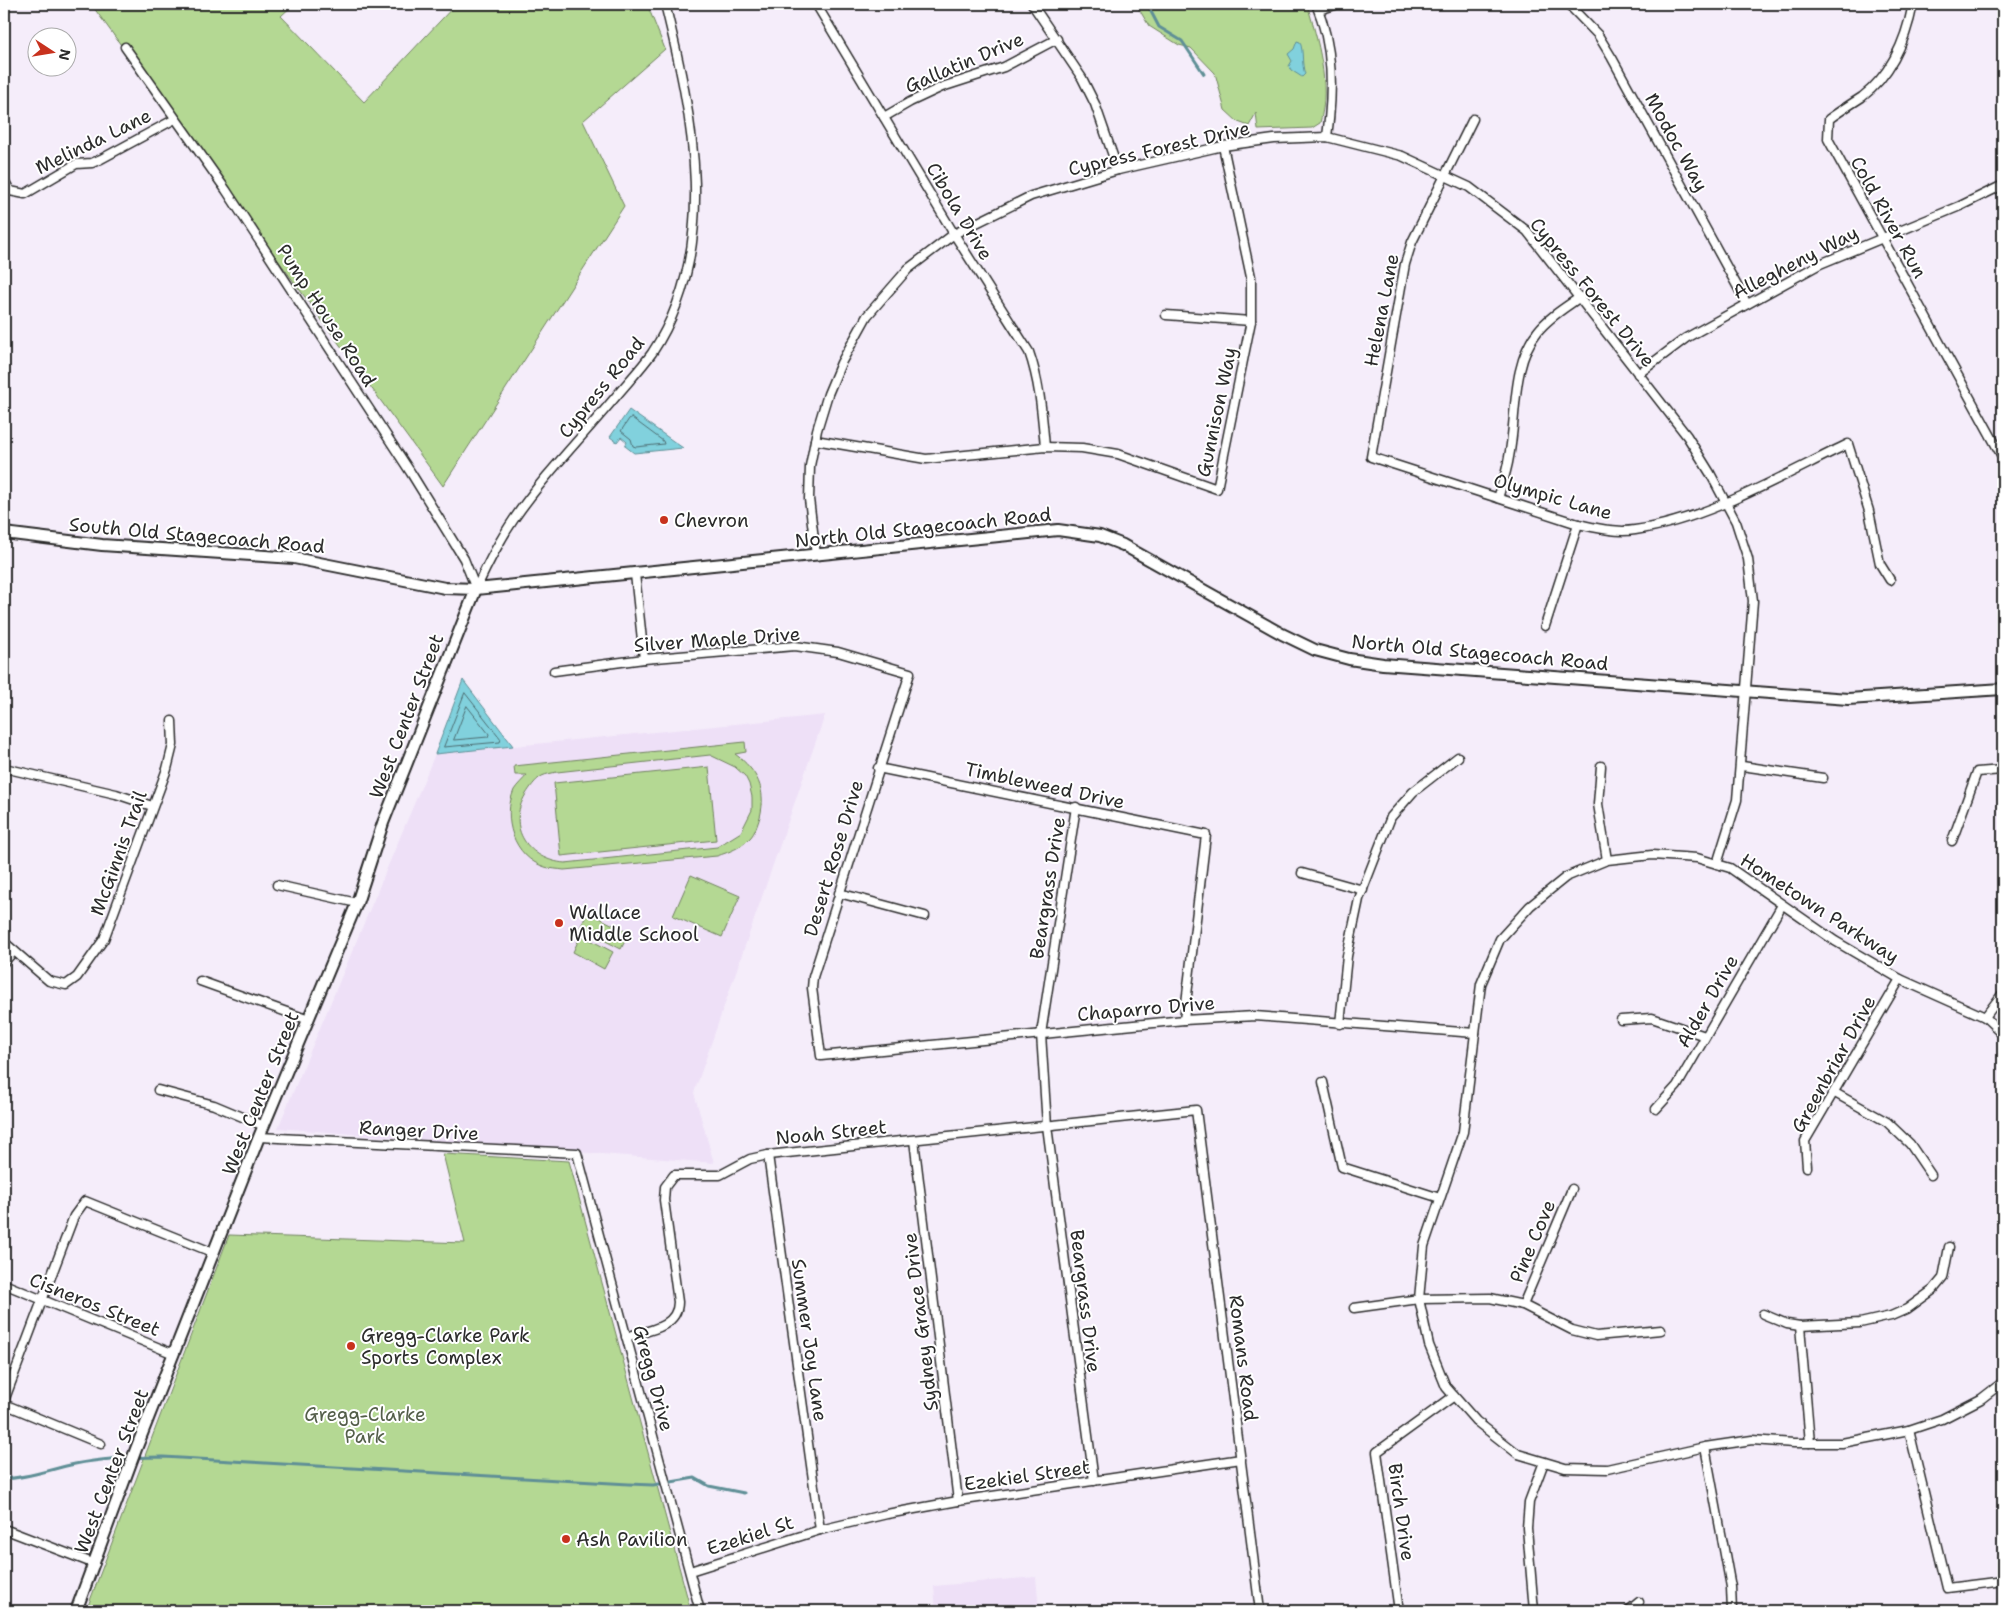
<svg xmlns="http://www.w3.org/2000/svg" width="2007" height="1615" font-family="'Shantell Sans',sans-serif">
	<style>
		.built { fill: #eee0f7 }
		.green { fill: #b4d893; stroke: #70825f; fill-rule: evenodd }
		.water { fill: #81d1dd; stroke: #5f8f96 }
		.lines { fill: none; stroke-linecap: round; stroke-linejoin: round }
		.shore { stroke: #4d6d72; stroke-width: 1 }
		.stream { stroke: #5f8f96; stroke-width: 3 }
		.minor-casing { stroke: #2b2b2b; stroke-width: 11 }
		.tertiary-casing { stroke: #2b2b2b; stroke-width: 14 }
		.minor { stroke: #fff; stroke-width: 8 }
		.tertiary { stroke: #fff; stroke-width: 10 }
		.poi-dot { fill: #c8321e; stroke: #fff; stroke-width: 2 }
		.labels { text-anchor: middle; stroke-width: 4; stroke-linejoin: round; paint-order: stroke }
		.street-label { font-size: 19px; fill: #2b2b2b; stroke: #fff }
		.poi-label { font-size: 19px; fill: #2b2b2b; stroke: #fff; text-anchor: start }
		.park-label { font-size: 19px; fill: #545f4a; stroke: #fff }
	</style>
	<rect width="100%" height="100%" fill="#f5edfa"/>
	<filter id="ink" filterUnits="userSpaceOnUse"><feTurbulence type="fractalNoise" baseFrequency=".02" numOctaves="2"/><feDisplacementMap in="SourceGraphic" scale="10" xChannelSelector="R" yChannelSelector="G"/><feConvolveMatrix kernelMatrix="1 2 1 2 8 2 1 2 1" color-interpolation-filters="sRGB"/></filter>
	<g filter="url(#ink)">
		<!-- built -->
		<g class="built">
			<polygon points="825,715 694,1093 714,1163 278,1128 435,754"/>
			<polygon points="1036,1577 1039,1611 936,1611 934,1586"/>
		</g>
		<!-- green -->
		<g class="green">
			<polygon points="91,4 294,4 281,16 364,102 456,4 647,4 665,49 583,121 624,206 443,486"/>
			<path d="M 1136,4 L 1307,4 C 1318,41 1331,84 1320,123 L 1312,128 L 1258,130 L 1256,113 L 1249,126 L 1238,122 L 1225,110 L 1215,73 L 1191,48 L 1179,45 L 1149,26 Z"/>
			<path d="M 745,742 L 746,752 L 735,754 C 757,770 767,790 760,817 C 758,823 755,833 750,838 C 741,848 729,852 717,856 L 564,870 C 558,869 551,869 545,867 C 513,857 502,818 514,790 C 517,785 523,780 527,775 L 515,775 L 514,766 ZM 710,755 L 735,767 L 745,776 L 749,784 L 752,797 L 752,810 L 741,832 L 717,847 L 565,863 C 529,860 505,828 526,794 C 530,788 535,780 542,776 C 546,774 552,773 557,772 Z"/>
			<polygon points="709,767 716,840 561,856 554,783"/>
			<polygon points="691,875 740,896 722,937 673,916"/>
			<polygon points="588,912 629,933 621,949 580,928"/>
			<polygon points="581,935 613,952 604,969 573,952"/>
			<polygon points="443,1154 569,1161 691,1611 86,1611 229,1235 465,1243"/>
		</g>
		<!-- water -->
		<g class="water">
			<path d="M 1297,41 L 1300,42 C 1304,53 1301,63 1305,74 L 1302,77 L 1291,70 L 1289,66 L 1292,61 L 1288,54 L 1294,49 Z"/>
			<polygon points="629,410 683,448 634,453 625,446 627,442 621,437 617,442 610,437"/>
			<polygon points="463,680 513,746 435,754"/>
		</g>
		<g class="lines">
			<!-- shore -->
			<g class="shore">
				<polygon points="632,418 663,441 664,444 636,447 633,446 631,439 621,431 629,419"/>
				<polygon points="465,693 501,739 500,742 444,747"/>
				<polygon points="467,706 489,734 488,737 454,740"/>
			</g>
			<!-- stream -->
			<g class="stream">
				<polyline points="1147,4 1159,27 1182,41 1204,74"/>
				<path d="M 4,1479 C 28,1478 51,1469 75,1464 C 104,1458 133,1457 163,1457 L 629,1484 L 653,1485 L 695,1478 L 709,1486 L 744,1493"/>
			</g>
			<!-- minor casing -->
			<g class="minor-casing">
				<g id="minor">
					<path d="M 816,4 L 954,234 L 1029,352 C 1040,383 1042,414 1045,447"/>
					<polyline points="1032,4 1082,78 1095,104 1118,170"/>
					<path d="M 1316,4 C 1334,47 1333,92 1327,137"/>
					<polyline points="1568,4 1598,35 1612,58 1747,304"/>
					<path d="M 1913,4 C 1906,40 1892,74 1862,97 C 1851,104 1840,111 1829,119 L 1828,139 L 2003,458"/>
					<polyline points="1319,10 1338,4"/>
					<polyline points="125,47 226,190 411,473 464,559 476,589"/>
					<polyline points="884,117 910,102 942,87 1004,67 1057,39"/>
					<path d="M 1473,119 L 1412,242 L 1405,264 L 1371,457 L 1578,524 C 1597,528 1616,533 1635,530 C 1707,520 1783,475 1848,444 L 1869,511 L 1880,564 L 1890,580"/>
					<polyline points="4,180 10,191 25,194 76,164 92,163 101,159 175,119"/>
					<polyline points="1166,315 1251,321"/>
					<polyline points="1638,374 1686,338 1820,264 1960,206 2003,185"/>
					<polyline points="815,440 926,459 1045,447 1082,448 1118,454 1217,489 1251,321 1251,277 1223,146"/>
					<path d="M 1498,498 C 1502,485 1507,471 1509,457 C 1517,417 1511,364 1538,331 C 1549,317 1566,307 1580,297"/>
					<polyline points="816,555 809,499 810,466 817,430 828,394 841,363 867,316 908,269 954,234 1031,196 1118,170 1223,146 1274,139 1327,137 1402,156 1469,187 1527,231 1687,436 1710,473 1736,522 1748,559 1753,601 1737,800 1717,864"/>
					<polyline points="635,574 644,659"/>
					<path d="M 476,589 C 487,565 499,541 514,519 C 544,475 584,435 618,394 C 629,381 642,367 652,353 C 721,249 693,117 665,4"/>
					<polyline points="1545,626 1578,524"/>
					<polyline points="554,671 644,659 795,646 838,652 910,673 813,977 812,988 821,1056 1184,1020 1255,1016 1475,1033"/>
					<polyline points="1601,766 1598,804 1607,860"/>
					<polyline points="1742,766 1823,778"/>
					<polyline points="4,768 116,794 152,806"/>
					<polyline points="878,768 1206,835 1184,1020"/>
					<polyline points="1076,807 1041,1034 1047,1126 1094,1481"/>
					<polyline points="1952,841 1977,772 2003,770"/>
					<polyline points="1302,873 1363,890"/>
					<polyline points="277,885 357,903"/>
					<polyline points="839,893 925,916"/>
					<polyline points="4,942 49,981 66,985 77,977 104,939 167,769 173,745 172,721"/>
					<polyline points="4,962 14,951"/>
					<polyline points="200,981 309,1020"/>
					<polyline points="1985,1017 2003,993"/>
					<polyline points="1621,1020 1652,1018 1705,1036"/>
					<polyline points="1340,1024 1347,956 1359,899 1391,817 1413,792 1458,757"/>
					<polyline points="2003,1034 1985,1017 1900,979 1835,941 1730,868 1697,858 1652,855 1607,860 1566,877 1530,906 1500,939 1481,984 1463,1132 1424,1246 1419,1299 1429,1345 1446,1387 1476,1421 1518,1454 1565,1468 1607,1469 1705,1447 1752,1440 1794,1443 1842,1443 1909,1430 1942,1419 1981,1399 2003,1382"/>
					<polyline points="1323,1082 1342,1167 1440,1198"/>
					<polyline points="158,1090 214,1105 264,1126"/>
					<polyline points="1835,1093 1887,1122 1910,1144 1931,1175"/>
					<polyline points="1656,1109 1677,1086 1782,905"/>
					<polyline points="259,1137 577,1153 700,1611"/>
					<polyline points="914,1140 958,1501"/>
					<polyline points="768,1155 820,1530"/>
					<polyline points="1807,1167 1805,1141 1900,979"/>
					<polyline points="4,1284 174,1354"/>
					<polyline points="1523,1305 1572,1189"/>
					<polyline points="1354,1308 1419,1299 1490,1298 1523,1305 1572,1330 1596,1336 1661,1330"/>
					<polyline points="1763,1314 1787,1324 1800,1326 1860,1323 1891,1316 1907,1309 1933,1290 1943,1278 1949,1247"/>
					<polyline points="1800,1326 1810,1443"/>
					<path d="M 626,1337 C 646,1331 678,1328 678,1302 L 664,1200 L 665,1187 L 674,1175 L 720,1175 L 750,1159 L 768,1155 L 1196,1110 L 1260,1611"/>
					<polyline points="4,1401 74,1216 85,1201 214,1253"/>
					<polyline points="4,1404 101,1444"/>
					<polyline points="1909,1430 1947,1588 2003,1581"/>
					<polyline points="1705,1447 1731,1587 1732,1611"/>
					<polyline points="4,1529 95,1564"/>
					<polyline points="690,1571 820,1530 887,1514 958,1501 1241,1459"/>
					<polyline points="1399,1611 1377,1452 1454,1396"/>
					<polyline points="1534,1611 1527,1528 1529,1502 1544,1462"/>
					<polyline points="1628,1611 1639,1602"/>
				</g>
			</g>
			<!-- tertiary casing -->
			<g class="tertiary-casing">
				<g id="tertiary">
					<polyline points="4,533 102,545 294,558 445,588 476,589 1058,530 1100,536 1123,545 1282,634 1315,650 1349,659 1383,664 1848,699 2003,689"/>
					<polyline points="76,1611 136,1449 259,1137 357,903 383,823 476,589"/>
				</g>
			</g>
			<!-- minor -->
			<use href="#minor" class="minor"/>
			<!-- tertiary -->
			<use href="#tertiary" class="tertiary"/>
		</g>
	</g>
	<!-- markers -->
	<g class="poi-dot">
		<circle cx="664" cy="520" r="5"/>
		<circle cx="559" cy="923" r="5"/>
		<circle cx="351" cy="1346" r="5"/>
		<circle cx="566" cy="1539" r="5"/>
	</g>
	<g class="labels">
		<!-- street labels -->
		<g class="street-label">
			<text transform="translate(964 62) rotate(-23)" y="7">Gallatin Drive</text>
			<text transform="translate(93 141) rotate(-26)" y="7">Melinda Lane</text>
			<text transform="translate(1677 142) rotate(61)" y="7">Modoc Way</text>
			<text transform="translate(1159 148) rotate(-13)" y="7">Cypress Forest Drive</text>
			<text transform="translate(960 211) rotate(59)" y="7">Cibola Drive</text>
			<text transform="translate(1889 217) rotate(61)" y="7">Cold River Run</text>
			<text transform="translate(1795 262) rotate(-27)" y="7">Allegheny Way</text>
			<text transform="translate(1593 292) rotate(51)" y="7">Cypress Forest Drive</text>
			<text transform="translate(1381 310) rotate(-79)" y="7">Helena Lane</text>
			<text transform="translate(327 315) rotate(57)" y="7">Pump House Road</text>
			<text transform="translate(601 387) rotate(-51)" y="7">Cypress Road</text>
			<text transform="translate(1216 412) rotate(-78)" y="7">Gunnison Way</text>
			<text transform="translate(1553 496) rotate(16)" y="7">Olympic Lane</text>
			<text transform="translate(923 527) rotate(-6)" y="7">North Old Stagecoach Road</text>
			<text transform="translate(197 535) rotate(5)" y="7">South Old Stagecoach Road</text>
			<text transform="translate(717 639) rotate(-4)" y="7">Silver Maple Drive</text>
			<text transform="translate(1480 652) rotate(5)" y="7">North Old Stagecoach Road</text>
			<text transform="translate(406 716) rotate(-69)" y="7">West Center Street</text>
			<text transform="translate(1045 785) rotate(12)" y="7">Timbleweed Drive</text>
			<text transform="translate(118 853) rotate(-70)" y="7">McGinnis Trail</text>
			<text transform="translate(833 858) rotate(-73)" y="7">Desert Rose Drive</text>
			<text transform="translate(1047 888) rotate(-81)" y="7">Beargrass Drive</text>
			<text transform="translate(1820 908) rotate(33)" y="7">Hometown Parkway</text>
			<text transform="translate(1707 1001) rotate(-60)" y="7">Alder Drive</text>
			<text transform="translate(1146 1008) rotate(-5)" y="7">Chaparro Drive</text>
			<text transform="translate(1833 1064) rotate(-61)" y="7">Greenbriar Drive</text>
			<text transform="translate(260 1093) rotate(-68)" y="7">West Center Street</text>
			<text transform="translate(419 1130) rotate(3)" y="7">Ranger Drive</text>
			<text transform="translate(831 1132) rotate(-6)" y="7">Noah Street</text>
			<text transform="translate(1532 1241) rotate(-67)" y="7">Pine Cove</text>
			<text transform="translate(1086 1301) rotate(83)" y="7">Beargrass Drive</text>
			<text transform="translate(95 1304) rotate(22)" y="7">Cisneros Street</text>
			<text transform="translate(920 1322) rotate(-97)" y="7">Sydney Grace Drive</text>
			<text transform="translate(810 1340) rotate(82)" y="7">Summer Joy Lane</text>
			<text transform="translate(1244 1358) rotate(83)" y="7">Romans Road</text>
			<text transform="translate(654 1378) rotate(75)" y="7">Gregg Drive</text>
			<text transform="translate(111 1471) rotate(-69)" y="7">West Center Street</text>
			<text transform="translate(1027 1475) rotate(-8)" y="7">Ezekiel Street</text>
			<text transform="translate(1402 1512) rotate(82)" y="7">Birch Drive</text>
			<text transform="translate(750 1535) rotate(-18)" y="7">Ezekiel St</text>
		</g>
		<!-- poi labels -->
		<g class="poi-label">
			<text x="674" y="527">Chevron</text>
			<text x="569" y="919">Wallace<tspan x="569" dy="22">Middle School</tspan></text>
			<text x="361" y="1342">Gregg-Clarke Park<tspan x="361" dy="22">Sports Complex</tspan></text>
			<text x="576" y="1546">Ash Pavilion</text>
		</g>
		<!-- park labels -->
		<g class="park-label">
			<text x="365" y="1421">Gregg-Clarke<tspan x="365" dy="22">Park</tspan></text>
		</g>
	</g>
	<!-- margin -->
	<rect width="2007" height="1615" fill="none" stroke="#fff" stroke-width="20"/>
	<rect x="10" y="10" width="1987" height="1595" fill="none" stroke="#2b2b2b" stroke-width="2" filter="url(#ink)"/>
	<!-- north arrow -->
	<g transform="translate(52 52) rotate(102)"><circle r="24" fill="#ffffff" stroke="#aaaaaa"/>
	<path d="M0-4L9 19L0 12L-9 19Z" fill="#c8321e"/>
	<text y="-8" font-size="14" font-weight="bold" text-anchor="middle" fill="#2b2b2b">N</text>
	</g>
</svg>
